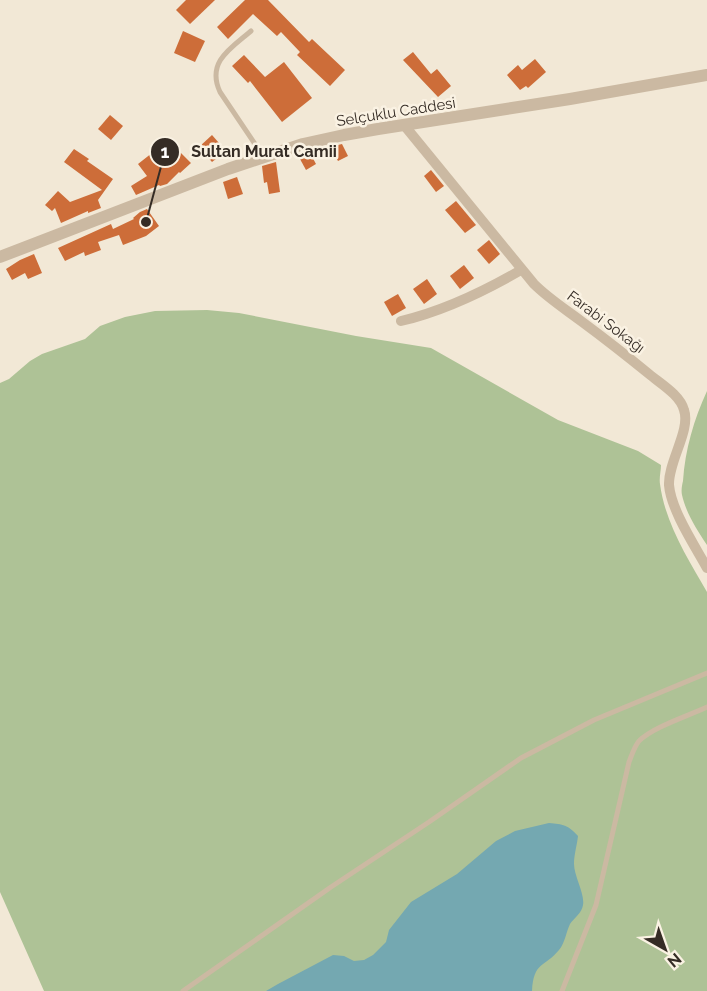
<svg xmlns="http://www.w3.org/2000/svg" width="707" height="991" font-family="Raleway,sans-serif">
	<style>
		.green { fill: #aec296 }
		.water { fill: #74a8b1 }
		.building { fill: #cd6d39 }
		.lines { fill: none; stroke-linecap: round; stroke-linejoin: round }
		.service { stroke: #cbb9a2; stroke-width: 5 }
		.minor { stroke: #cbb9a2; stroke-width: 10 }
		.tertiary { stroke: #cbb9a2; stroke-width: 12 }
		.labels { text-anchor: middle; stroke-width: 5; stroke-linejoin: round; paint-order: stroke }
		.street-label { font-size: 15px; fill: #352c25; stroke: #faf2e3 }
		.leader { fill: none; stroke: #352c25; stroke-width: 2 }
		.callout-dot { fill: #352c25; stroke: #faf2e3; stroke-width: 2 }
		.mark-label { font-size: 18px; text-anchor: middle; font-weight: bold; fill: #fff }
		.callout-label { font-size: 16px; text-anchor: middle; font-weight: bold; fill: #352c25; stroke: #faf2e3; stroke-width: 5; stroke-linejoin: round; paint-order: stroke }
	</style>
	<rect width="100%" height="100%" fill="#f2e8d6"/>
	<!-- green -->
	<g class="green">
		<path d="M 207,310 L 239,313 L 356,336 L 431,348 L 558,420 L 638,451 L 661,465 C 661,471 659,478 660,484 C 665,523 688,559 707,592 L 707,991 L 44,991 L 0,892 L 0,383 L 9,379 L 30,361 L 42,354 L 85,339 L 100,326 L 125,317 L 155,311 Z"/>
		<path d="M 707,391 L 707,545 C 697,530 686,513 682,495 C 681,491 682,485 683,481 C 685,450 694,419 707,391 Z"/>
	</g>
	<!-- water -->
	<path class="water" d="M 549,823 C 563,824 568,825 578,836 C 577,845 574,855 574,864 C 574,876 585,894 583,905 C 582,913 574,918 570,924 C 566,932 565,943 559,950 C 544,968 534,961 532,991 L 266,991 L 278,984 L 333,955 L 344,956 L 354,961 L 364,960 L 373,955 L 386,942 L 389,930 L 411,902 L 457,874 L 496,841 L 515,831 Z"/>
	<!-- building -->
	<g class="building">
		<polygon points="186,0 215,0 190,24 176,10"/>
		<polygon points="245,0 268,0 309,42 312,39 345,70 330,86 297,55 300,52 281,32 277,36 253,14 228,39 217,27"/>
		<polygon points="183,31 205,41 195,62 174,53"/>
		<polygon points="413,52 431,74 437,69 451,86 438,97 403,60"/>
		<polygon points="244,55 265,77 284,62 312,98 282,122 250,81 248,83 232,66"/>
		<polygon points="535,59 546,72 528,88 526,86 520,90 507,75 518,65 522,70"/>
		<polygon points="110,115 123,126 111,140 98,129"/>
		<polygon points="212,135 226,151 212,162 199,147"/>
		<polygon points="342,144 348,156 338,161 330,147"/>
		<polygon points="74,149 89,159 87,161 113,179 98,200 101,208 88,213 88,211 61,223 55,208 52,211 45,205 58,191 70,202 102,190 64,162"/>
		<polygon points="178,150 191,163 180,173 179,172 167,184 160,186 159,185 136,195 131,186 147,176 138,164 152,153 162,165"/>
		<polygon points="310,153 316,164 306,170 300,159"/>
		<polygon points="276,162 280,192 269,194 267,182 264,183 262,166"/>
		<polygon points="431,170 444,186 436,192 424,176"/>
		<polygon points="237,177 243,194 228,199 223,182"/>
		<polygon points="456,201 476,225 465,233 445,210"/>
		<polygon points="147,209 159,226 146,236 123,245 119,235 98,242 101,250 85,256 84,252 65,261 58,248 111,224 113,229 134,219 133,218 140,212"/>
		<polygon points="489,240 500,254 489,264 477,250"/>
		<polygon points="34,254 42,273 28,279 25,273 12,280 6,269 20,260"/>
		<polygon points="464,265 474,278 460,289 450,276"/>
		<polygon points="427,279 437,294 424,304 413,289"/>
		<polygon points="398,294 406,308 392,316 384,302"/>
	</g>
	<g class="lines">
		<!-- service -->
		<g class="service">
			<path d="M 251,31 C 231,48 206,62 220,92 L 263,156"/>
			<polyline points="183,991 331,887 429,822 521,758 594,720 707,673"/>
			<path d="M 562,991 L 596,905 L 629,762 C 632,755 634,747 639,741 C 653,727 688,716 707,707"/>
		</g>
		<!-- minor -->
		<g class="minor">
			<path d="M 404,125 L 534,284 C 548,298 565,309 581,321 C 604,338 627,356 649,374 C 661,384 680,395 684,410 C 691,430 668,462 669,485 C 671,510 695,546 707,568"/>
			<path d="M 401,321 C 444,311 483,292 521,270"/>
		</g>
		<!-- tertiary -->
		<polyline class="tertiary" points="0,257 228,169 303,144 344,135 378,129 570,99 707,75"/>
	</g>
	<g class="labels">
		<!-- street labels -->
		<g class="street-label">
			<text transform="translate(396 112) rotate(-9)" y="5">Selçuklu Caddesi</text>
			<text transform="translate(606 322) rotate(37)" y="5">Farabi Sokağı</text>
		</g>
	</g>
	<!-- callouts -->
	<path class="leader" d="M146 222L165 152"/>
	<g class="callout-dot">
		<circle cx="146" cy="222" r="6"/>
		<circle cx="165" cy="152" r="15"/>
	</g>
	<g class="mark-label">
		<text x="165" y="158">1</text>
	</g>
	<g class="callout-label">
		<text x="264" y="157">Sultan Murat Camii</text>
	</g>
	<!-- north arrow -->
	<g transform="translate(665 949) rotate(140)" stroke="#faf2e3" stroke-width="4.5" paint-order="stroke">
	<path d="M0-4.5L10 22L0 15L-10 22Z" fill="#352c25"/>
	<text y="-9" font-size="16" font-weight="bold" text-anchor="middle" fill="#352c25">N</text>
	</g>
</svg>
